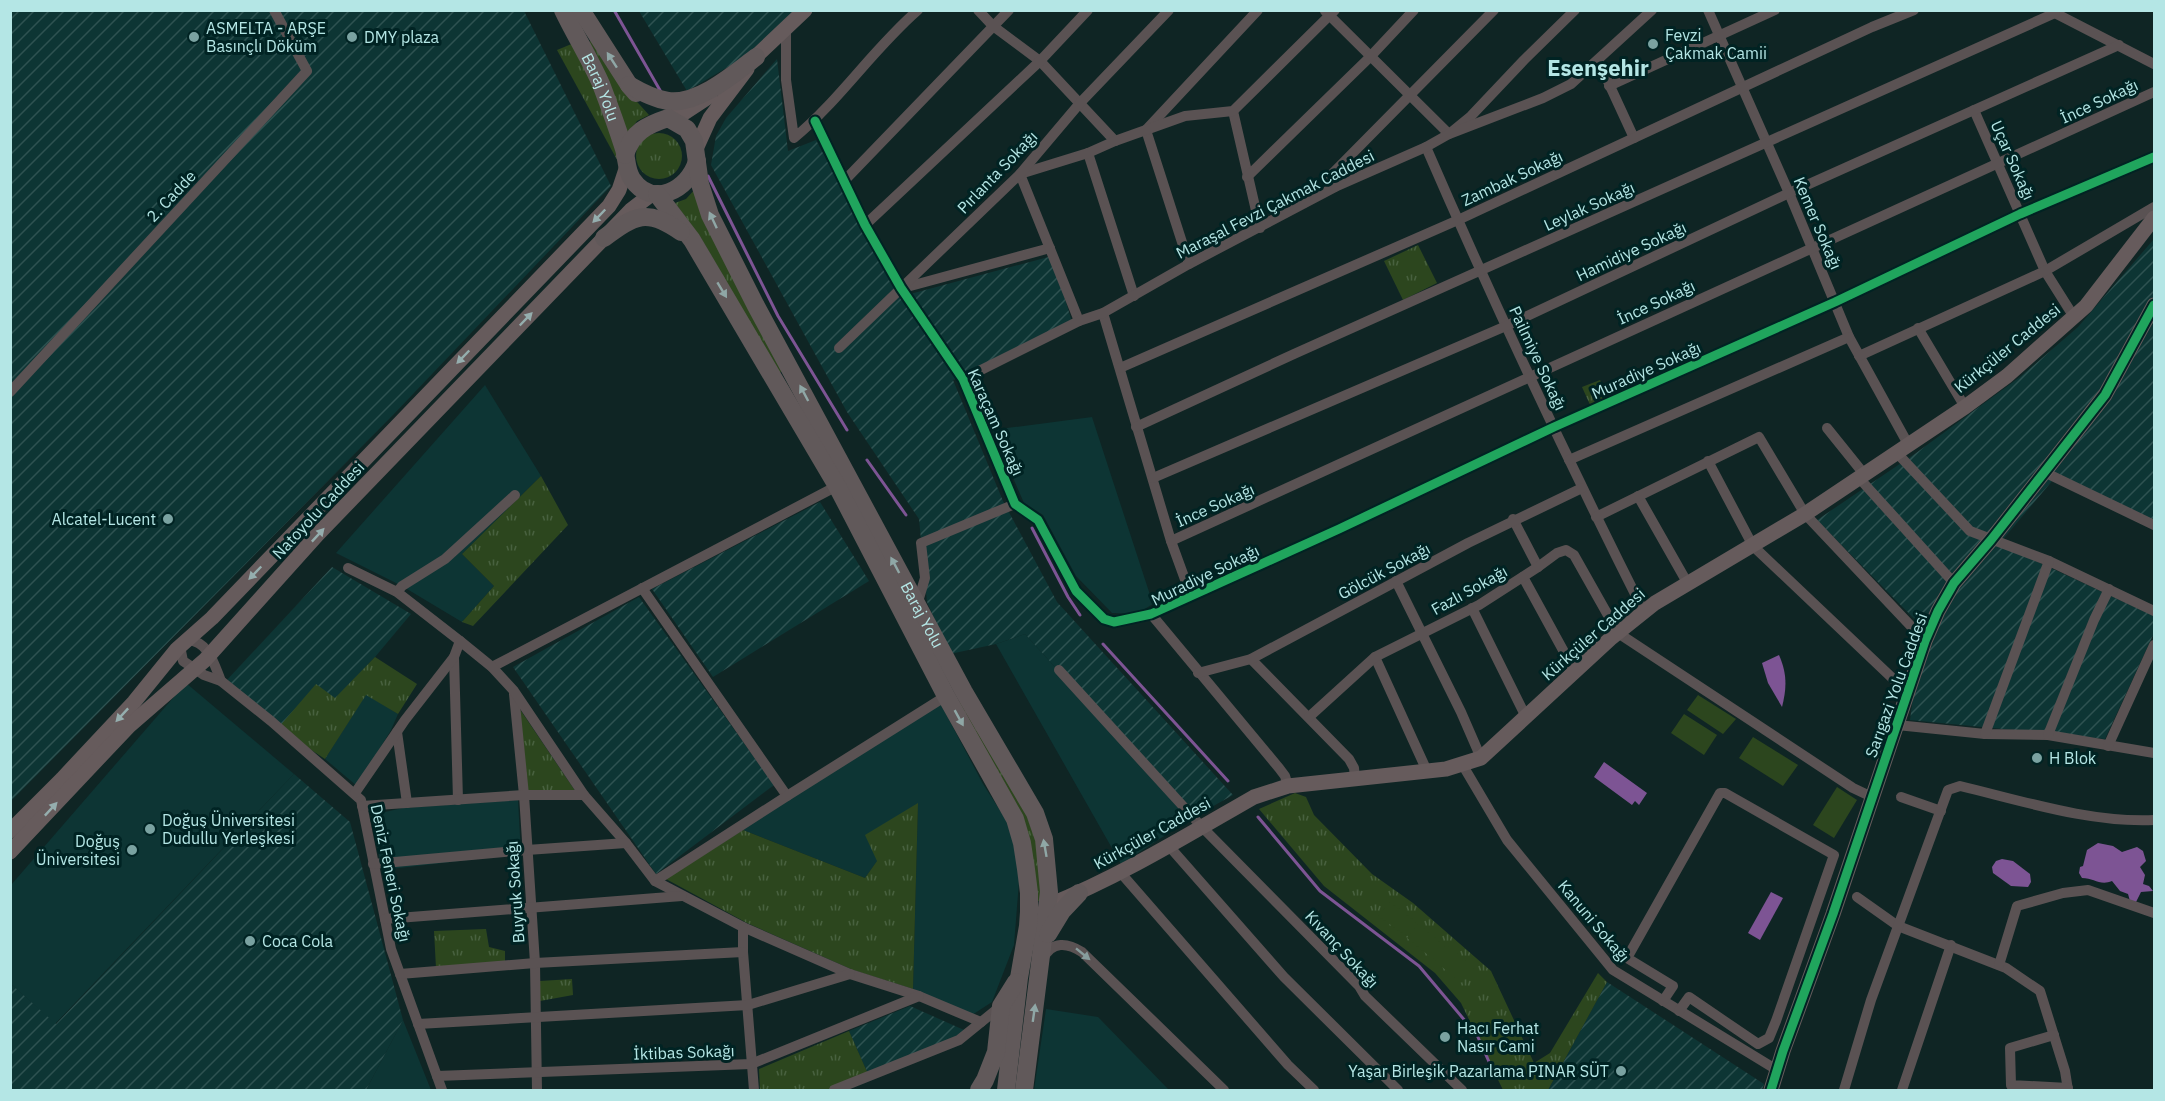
<svg xmlns="http://www.w3.org/2000/svg" width="2165" height="1101" font-family="'IBM Plex Sans',sans-serif">
	<style>
		.built { fill: #0d3534 }
		.industrial { fill: url(#industrial-furrows) }
		.grass { fill: url(#grass-tufts) }
		.pitch { fill: #2c461e }
		.water { fill: #7d5494 }
		.lines { fill: none; stroke-linecap: round; stroke-linejoin: round }
		.stream { stroke: #7d5494; stroke-width: 3 }
		.street { stroke: #5a5253; stroke-width: 10 }
		.secondary { stroke: #665b5c; stroke-width: 15 }
		.primary { stroke: #61595a; stroke-width: 18 }
		.cycleway-casing { stroke: #002323; stroke-width: 13 }
		.cycleway { stroke: #20a55d; stroke-width: 9 }
		.oneway { fill: #8fa7a6 }
		.oneway2 { fill: #95aeae }
		.oneway3 { fill: #879c9c }
		.poi-dot { fill: #7aa2a1; stroke: #002323; stroke-width: 2 }
		.labels { text-anchor: middle; stroke-width: 6; stroke-linejoin: round; paint-order: stroke }
		.poi-label { font-size: 16px; fill: #b4e6e5; stroke: #002323; text-anchor: start }
		.street-label { font-size: 16px; fill: #b4e6e5; stroke: #002323 }
		.district-label { font-size: 22px; font-weight: bold; fill: #b4e6e5; stroke: #002323 }
	</style>
	<defs>
		<pattern id="industrial-furrows" width="10" height="10" patternUnits="userSpaceOnUse" patternTransform="scale(1.5)"><rect width="10" height="10" fill="#0d3534"/><path d="M-1 1l2-2M0 10L10 0M9 11l2-2" fill="none" stroke="#2e5251"/></pattern>
		<pattern id="grass-tufts" width="24" height="20" patternUnits="userSpaceOnUse" patternTransform="scale(1.5)"><rect width="24" height="20" fill="#2c461e"/><path d="M3 7l-1-3M5 7V3M7 7l1-3M15 17l-1-3M17 17v-4M19 17l1-3" fill="none" stroke="#48613f"/></pattern>
	</defs>
	<rect width="100%" height="100%" fill="#0f2524"/>
	<!-- built -->
	<g class="built">
		<polygon points="485,385 541,476 462,554 494,586 462,622 402,586 336,553"/>
		<polygon points="1092,417 1153,604 1136,614 1112,613 1076,576 1043,515 1024,503 992,430"/>
		<polygon points="1025,634 1192,818 1121,864 996,644"/>
		<polygon points="186,683 294,774 55,1024 11,984 11,885"/>
		<polygon points="366,694 398,714 391,730 357,786 325,759"/>
		<polygon points="937,697 983,784 1010,826 1020,869 1014,945 992,1002 972,1015 913,989 918,804 865,878 743,830"/>
		<polygon points="518,800 521,854 382,870 371,815 403,808"/>
		<polygon points="1046,1009 1098,1017 1169,1090 1034,1090"/>
		<polygon points="403,1020 431,1090 366,1090"/>
	</g>
	<!-- industrial -->
	<g class="industrial">
		<polygon points="11,11 524,11 611,186 393,415 11,801"/>
		<polygon points="639,11 794,11 757,50 687,91"/>
		<polygon points="777,59 788,151 816,140 899,297 1052,256 1072,322 953,380 1003,501 1057,602 1233,795 1192,818 1025,634 996,644 950,654 927,602 919,519 847,412 711,165 716,136 726,118"/>
		<polygon points="2154,239 2154,521 2058,474 1999,544 2154,616 2154,633 2105,739 1910,720 1914,690 1934,639 1817,520 1916,453 2020,377 2078,327"/>
		<polygon points="820,502 869,581 713,677 652,589"/>
		<polygon points="332,567 411,614 375,657 335,699 278,728 226,681"/>
		<polygon points="639,597 774,785 656,874 513,667"/>
		<polygon points="294,774 350,822 403,1020 366,1090 11,1090 11,984 56,1024"/>
		<polygon points="1607,982 1764,1084 1762,1090 1548,1090"/>
		<polygon points="910,1006 964,1030 957,1037 868,1074 849,1031"/>
	</g>
	<!-- grass -->
	<g class="grass">
		<polygon points="593,40 620,83 649,115 637,121 628,133 589,42"/>
		<polygon points="574,43 594,83 621,167 557,50"/>
		<circle cx="659" cy="156" r="23"/>
		<polygon points="696,188 783,370 779,373 701,238 675,203 686,199"/>
		<polygon points="1418,245 1437,283 1403,300 1384,261"/>
		<polygon points="1600,380 1609,399 1591,407 1582,387"/>
		<polygon points="541,476 568,525 473,626 462,622 494,586 462,554"/>
		<polygon points="375,657 417,684 398,714 366,695 325,759 278,728 316,684 335,698"/>
		<polygon points="962,702 1026,814 1039,849 1043,901 1037,901 1031,854 957,704"/>
		<polygon points="517,705 580,798 528,800"/>
		<polygon points="1295,793 1306,797 1314,815 1372,874 1413,903 1491,971 1534,1063 1550,1053 1598,973 1607,982 1548,1090 1503,1090 1461,1003 1435,973 1324,886 1259,809"/>
		<polygon points="918,803 913,989 853,970 747,923 666,879 743,830 865,878 877,861 865,835"/>
		<polygon points="486,929 489,947 505,951 505,962 436,968 434,931"/>
		<polygon points="572,979 573,995 540,1001 540,981"/>
		<polygon points="849,1031 868,1074 828,1090 760,1090 759,1069"/>
	</g>
	<!-- pitch -->
	<g class="pitch">
		<polygon points="1698,695 1736,719 1723,734 1687,710"/>
		<polygon points="1684,714 1717,735 1704,755 1671,733"/>
		<polygon points="1753,737 1798,765 1783,786 1739,758"/>
		<polygon points="1837,787 1857,800 1834,838 1813,825"/>
		<polygon points="1390,902 1416,922 1405,935 1378,916"/>
		<polygon points="1418,924 1445,946 1433,959 1407,938"/>
		<polygon points="1449,946 1474,968 1461,983 1435,961"/>
	</g>
	<!-- water -->
	<g class="water">
		<path d="M 1779,655 C 1787,673 1787,688 1782,707 L 1768,683 L 1762,663 Z"/>
		<polygon points="1604,762 1647,793 1639,805 1635,801 1632,805 1594,777"/>
		<path d="M 2098,843 L 2113,846 L 2122,852 L 2137,847 L 2143,851 L 2146,861 L 2140,867 L 2145,875 L 2143,884 L 2149,886 L 2153,891 L 2141,892 L 2136,902 L 2130,901 L 2128,894 L 2120,891 L 2112,881 C 2100,886 2094,878 2082,878 L 2079,873 L 2080,867 L 2083,866 L 2087,850 Z"/>
		<polygon points="2002,859 2013,861 2030,874 2031,882 2028,887 2011,886 1993,873 1992,867 1996,861"/>
		<polygon points="1771,892 1783,898 1760,940 1748,933"/>
	</g>
	<g class="lines">
		<!-- stream -->
		<g class="stream">
			<polyline points="614,10 661,92"/>
			<polyline points="708,176 778,316 847,430"/>
			<polyline points="867,460 906,515"/>
			<polyline points="1032,528 1068,597 1080,615"/>
			<polyline points="1103,644 1228,781"/>
			<polyline points="1258,817 1320,891 1419,966 1477,1035 1490,1064"/>
		</g>
		<!-- street -->
		<g class="street">
			<polyline points="978,10 993,26 1040,61 1115,141"/>
			<polyline points="1708,10 1789,193 1849,337 1908,444"/>
			<polyline points="1325,11 1449,134 1471,116 1524,60 1575,10"/>
			<polyline points="2051,11 2154,64"/>
			<path d="M 786,29 L 786,80 L 794,138 C 840,100 873,49 918,10"/>
			<polyline points="1598,60 1634,138"/>
			<polyline points="1609,86 1775,10"/>
			<polyline points="1974,110 2045,271 2074,317"/>
			<polyline points="1233,111 1260,228"/>
			<polyline points="815,121 865,225 901,288 963,379 1015,504 1038,520 1076,591 1104,619 1114,622 1151,614 1339,529 1554,427 1835,302 2020,214 2154,157"/>
			<path d="M 1426,147 C 1494,304 1567,459 1644,612"/>
			<polyline points="1088,153 1134,296"/>
			<polyline points="1247,177 1370,57 1414,10"/>
			<polyline points="845,180 1009,10"/>
			<polyline points="1335,187 1330,176 1494,10"/>
			<polyline points="865,225 1040,61 1088,10"/>
			<polyline points="1189,264 1146,130 1258,10"/>
			<polyline points="903,288 1050,248"/>
			<polyline points="1103,313 1171,541 1191,596"/>
			<polyline points="1079,321 1020,174 1088,153 1115,141 1185,116 1233,111 1335,10"/>
			<polyline points="1918,328 1965,407"/>
			<polyline points="839,348 1020,174 1080,103 1169,10"/>
			<polyline points="1859,356 2045,271 2154,207"/>
			<polyline points="1120,368 1458,220 1872,27 1914,10"/>
			<polyline points="963,379 1079,321 1103,313 1189,264 1335,187 1426,147 1449,134 1543,98 1571,84 1652,10"/>
			<polyline points="10,392 307,71 274,10"/>
			<polyline points="1136,427 1294,354 2055,13"/>
			<polyline points="1827,428 1864,474"/>
			<polyline points="1896,452 1970,531 2049,561 2154,611"/>
			<polyline points="1569,460 1849,337"/>
			<polyline points="1708,461 1753,546 1908,693"/>
			<polyline points="2044,472 2154,525"/>
			<polyline points="1153,478 1506,326 1789,193 2119,45"/>
			<polyline points="1859,478 1954,583"/>
			<polyline points="1638,496 1688,584"/>
			<polyline points="1596,517 1759,437 1805,514 1925,641"/>
			<polyline points="1513,519 1538,567"/>
			<polyline points="1171,541 2154,92"/>
			<polyline points="348,568 397,592 460,641"/>
			<polyline points="1523,577 1575,672"/>
			<polyline points="1396,581 1461,712 1481,758"/>
			<polyline points="642,588 787,796"/>
			<polyline points="397,592 402,586 445,559 515,495"/>
			<polyline points="917,605 925,578 921,543 1015,504"/>
			<polyline points="1472,608 1526,717"/>
			<polyline points="1151,614 1279,768 1285,776 1288,786"/>
			<path d="M 187,640 C 209,641 214,664 221,681"/>
			<polyline points="180,646 183,661 204,675 221,681 271,721 361,800 391,949 442,1090"/>
			<polyline points="454,657 458,800"/>
			<polyline points="1375,657 1427,771"/>
			<polyline points="1251,659 1349,759 1354,768 1355,778"/>
			<polyline points="492,667 837,486"/>
			<polyline points="1059,670 1202,827 1359,986 1365,996 1462,1090"/>
			<polyline points="1198,673 1251,659 1468,543 1582,488"/>
			<polyline points="514,694 524,795 535,963 537,1090"/>
			<polyline points="1309,717 1375,657 1479,605 1538,567 1557,553 1566,550 1574,555 1618,633 1853,788 1872,797"/>
			<polyline points="1897,725 1985,734 2048,735 2154,753"/>
			<polyline points="397,732 407,803"/>
			<polyline points="1985,734 2049,561"/>
			<polyline points="2048,735 2094,620 2109,589"/>
			<polyline points="2108,746 2154,645"/>
			<polyline points="1462,764 1507,840 1613,970 1777,1070"/>
			<polyline points="355,793 405,720 454,657 460,641 492,667 514,691 584,795 626,843 655,881 743,927 850,974 919,996 981,1022"/>
			<polyline points="1901,797 1941,811"/>
			<polyline points="362,806 524,795 584,795"/>
			<polyline points="1168,845 1284,977 1398,1090"/>
			<polyline points="373,864 527,850 626,843"/>
			<polyline points="1120,872 1288,1065 1314,1090"/>
			<polyline points="655,881 787,796 946,696"/>
			<polyline points="1857,897 1898,926 2006,968 2040,991 2065,1071 2068,1090"/>
			<polyline points="385,919 682,896"/>
			<polyline points="743,927 743,952 754,1090"/>
			<path d="M 1043,959 C 1052,940 1068,943 1082,952 L 1224,1090"/>
			<polyline points="1999,965 2017,906 2063,893 2088,890 2154,913"/>
			<polyline points="400,974 535,963 743,952"/>
			<polyline points="1663,1001 1673,986 1627,958 1720,793 1725,793 1834,855 1776,1021 1769,1038 1758,1044 1689,997 1679,1011"/>
			<polyline points="418,1024 748,1005 850,974"/>
			<polyline points="2054,1035 2010,1048 2011,1085 2068,1088"/>
			<polyline points="437,1076 751,1064 919,996"/>
			<polyline points="834,1090 959,1040 1001,1006"/>
			<path d="M 1844,1090 L 1871,1000 L 1948,790 L 1960,786 C 2023,801 2090,823 2154,820"/>
			<polyline points="1902,1090 1951,945"/>
		</g>
		<!-- secondary -->
		<g class="secondary">
			<polyline points="749,63 805,10"/>
			<polyline points="668,118 681,115 710,96"/>
			<polyline points="696,149 710,118 747,69"/>
			<polyline points="10,831 62,779 134,702 177,649 212,618 609,206 619,190 627,166"/>
			<polyline points="10,852 129,726 205,660 318,534 631,210 653,193"/>
			<path d="M 1047,906 C 1119,877 1186,836 1254,797 L 1288,786 L 1446,769 L 1481,758 L 1610,639 L 1655,603 L 1805,514 L 1965,407 L 2007,376 L 2086,306 L 2154,218"/>
			<polyline points="1771,1090 1783,1051 1833,914 1925,641 1938,611 1954,583 1991,540 2105,395 2154,305"/>
		</g>
		<!-- primary -->
		<g class="primary">
			<path id="s1" d="M 563,10 C 575,35 590,59 601,84 C 609,105 617,127 624,149 C 627,159 626,170 632,179 C 652,209 689,190 697,161"/>
			<polyline points="581,10 629,85 636,93"/>
			<path d="M 629,85 C 641,92 654,99 668,101 C 698,105 734,74 756,57"/>
			<path id="s2" d="M 625,155 C 632,132 647,125 668,118 L 687,129 L 694,141 L 700,184 L 710,215 L 756,306 L 964,692 L 1035,813 L 1044,839 L 1049,892 L 1024,1090"/>
			<polyline points="657,194 692,240 837,486 946,696 1015,819 1022,843 1026,869 1029,893 1029,912 1028,926 1019,978 1006,1090"/>
			<path d="M 604,238 C 635,215 647,208 681,232"/>
			<polyline points="1048,934 1062,911 1079,893"/>
			<polyline points="979,1090 985,1080 996,1052 1001,1006 1016,982"/>
		</g>
		<!-- cycleway casing -->
		<g class="cycleway-casing">
			<g id="cycleway">
				<polyline points="815,121 865,225 901,288 963,379 1015,504 1038,520 1076,591 1104,619 1114,622 1151,614 1339,529 1554,427 1835,302 2020,214 2154,157"/>
				<polyline points="1771,1090 1783,1051 1833,914 1925,641 1938,611 1954,583 1991,540 2105,395 2154,305"/>
			</g>
		</g>
		<!-- cycleway -->
		<use href="#cycleway" class="cycleway"/>
	</g>
	<!-- one-way arrows -->
	<defs><path id="oneway-solid" d="M-6-.8H1V-3.2L6.5 0L1 3.2V.8H-6Z" transform="scale(1.5)"/></defs>
	<g class="oneway">
		<use href="#oneway-solid" transform="translate(612 60) rotate(-123)"/>
		<use href="#oneway-solid" transform="translate(713 220) rotate(-115)"/>
		<use href="#oneway-solid" transform="translate(722 290) rotate(59)"/>
		<use href="#oneway-solid" transform="translate(804 393) rotate(-118)"/>
		<use href="#oneway-solid" transform="translate(895 565) rotate(-118)"/>
		<use href="#oneway-solid" transform="translate(959 718) rotate(61)"/>
		<use href="#oneway-solid" transform="translate(1045 848) rotate(-100)"/>
		<use href="#oneway-solid" transform="translate(1034 1013) rotate(-82)"/>
	</g>
	<g class="oneway2">
		<use href="#oneway-solid" transform="translate(599 216) rotate(134)"/>
		<use href="#oneway-solid" transform="translate(526 319) rotate(-46)"/>
		<use href="#oneway-solid" transform="translate(463 357) rotate(134)"/>
		<use href="#oneway-solid" transform="translate(318 535) rotate(-47)"/>
		<use href="#oneway-solid" transform="translate(255 573) rotate(134)"/>
		<use href="#oneway-solid" transform="translate(122 715) rotate(133)"/>
		<use href="#oneway-solid" transform="translate(51 809) rotate(-47)"/>
	</g>
	<use class="oneway3" href="#oneway-solid" transform="translate(1083 954) rotate(39)"/>
	<!-- markers -->
	<g class="poi-dot">
		<circle cx="194" cy="37" r="6"/>
		<circle cx="352" cy="37" r="6"/>
		<circle cx="1653" cy="44" r="6"/>
		<circle cx="168" cy="519" r="6"/>
		<circle cx="2037" cy="758" r="6"/>
		<circle cx="150" cy="829" r="6"/>
		<circle cx="132" cy="850" r="6"/>
		<circle cx="250" cy="941" r="6"/>
		<circle cx="1445" cy="1037" r="6"/>
		<circle cx="1621" cy="1071" r="6"/>
	</g>
	<g class="labels">
		<!-- poi labels -->
		<g class="poi-label">
			<text x="206" y="34">ASMELTA - ARŞE<tspan x="206" dy="18">Basınçlı Döküm</tspan></text>
			<text x="1665" y="41">Fevzi<tspan x="1665" dy="18">Çakmak Camii</tspan></text>
			<text x="364" y="43">DMY plaza</text>
			<text x="156" y="525" text-anchor="end">Alcatel-Lucent</text>
			<text x="2049" y="764">H Blok</text>
			<text x="162" y="826">Doğuş Üniversitesi<tspan x="162" dy="18">Dudullu Yerleşkesi</tspan></text>
			<text x="120" y="847" text-anchor="end">Doğuş<tspan x="120" dy="18">Üniversitesi</tspan></text>
			<text x="262" y="947">Coca Cola</text>
			<text x="1457" y="1034">Hacı Ferhat<tspan x="1457" dy="18">Nasır Cami</tspan></text>
			<text x="1609" y="1077" text-anchor="end">Yaşar Birleşik Pazarlama PINAR SÜT</text>
		</g>
		<!-- street labels -->
		<g class="street-label">
			<text dy="6" stroke="none"><textPath href="#s1" startOffset="86">Baraj Yolu</textPath></text>
			<text transform="translate(2099 101) rotate(-25)" y="6">İnce Sokağı</text>
			<text transform="translate(2013 160) rotate(66)" y="6">Uçar Sokağı</text>
			<text transform="translate(997 172) rotate(-46)" y="6">Pırlanta Sokağı</text>
			<text transform="translate(1512 178) rotate(-25)" y="6">Zambak Sokağı</text>
			<text transform="translate(171 196) rotate(-47)" y="6">2. Cadde</text>
			<text transform="translate(1275 204) rotate(-27)" y="6">Maraşal Fevzi Çakmak Caddesi</text>
			<text transform="translate(1589 206) rotate(-24)" y="6">Leylak Sokağı</text>
			<text transform="translate(1818 223) rotate(67)" y="6">Kemer Sokağı</text>
			<text transform="translate(1631 251) rotate(-25)" y="6">Hamidiye Sokağı</text>
			<text transform="translate(1656 302) rotate(-25)" y="6">İnce Sokağı</text>
			<text transform="translate(2007 348) rotate(-39)" y="6">Kürkçüler Caddesi</text>
			<text transform="translate(1538 358) rotate(65)" y="6">Pailmiye Sokağı</text>
			<text transform="translate(1646 370) rotate(-24)" y="6">Muradiye Sokağı</text>
			<text transform="translate(996 422) rotate(66)" y="6">Karaçam Sokağı</text>
			<text transform="translate(1215 505) rotate(-24)" y="6">İnce Sokağı</text>
			<text transform="translate(318 510) rotate(-47)" y="6">Natoyolu Caddesi</text>
			<text transform="translate(1384 571) rotate(-28)" y="6">Gölcük Sokağı</text>
			<text transform="translate(1205 575) rotate(-26)" y="6">Muradiye Sokağı</text>
			<text transform="translate(1469 590) rotate(-29)" y="6">Fazlı Sokağı</text>
			<text dy="6" stroke="none"><textPath href="#s2" startOffset="624">Baraj Yolu</textPath></text>
			<text transform="translate(1593 634) rotate(-41)" y="6">Kürkçüler Caddesi</text>
			<text transform="translate(1896 685) rotate(-70)" y="6">Sarıgazi Yolu Caddesi</text>
			<text transform="translate(1152 833) rotate(-29)" y="6">Kürkçüler Caddesi</text>
			<text transform="translate(391 873) rotate(78)" y="6">Deniz Feneri Sokağı</text>
			<text transform="translate(515 892) rotate(-94)" y="6">Buyruk Sokağı</text>
			<text transform="translate(1594 921) rotate(50)" y="6">Kanuni Sokağı</text>
			<text transform="translate(1342 949) rotate(47)" y="6">Kıvanç Sokağı</text>
			<text transform="translate(684 1052) rotate(-2)" y="6">İktibas Sokağı</text>
		</g>
		<!-- district labels -->
		<g class="district-label">
			<text x="1598" y="76">Esenşehir</text>
		</g>
	</g>
	<!-- border -->
	<rect width="2165" height="1101" fill="none" stroke="#b4e6e5" stroke-width="24"/>
</svg>
